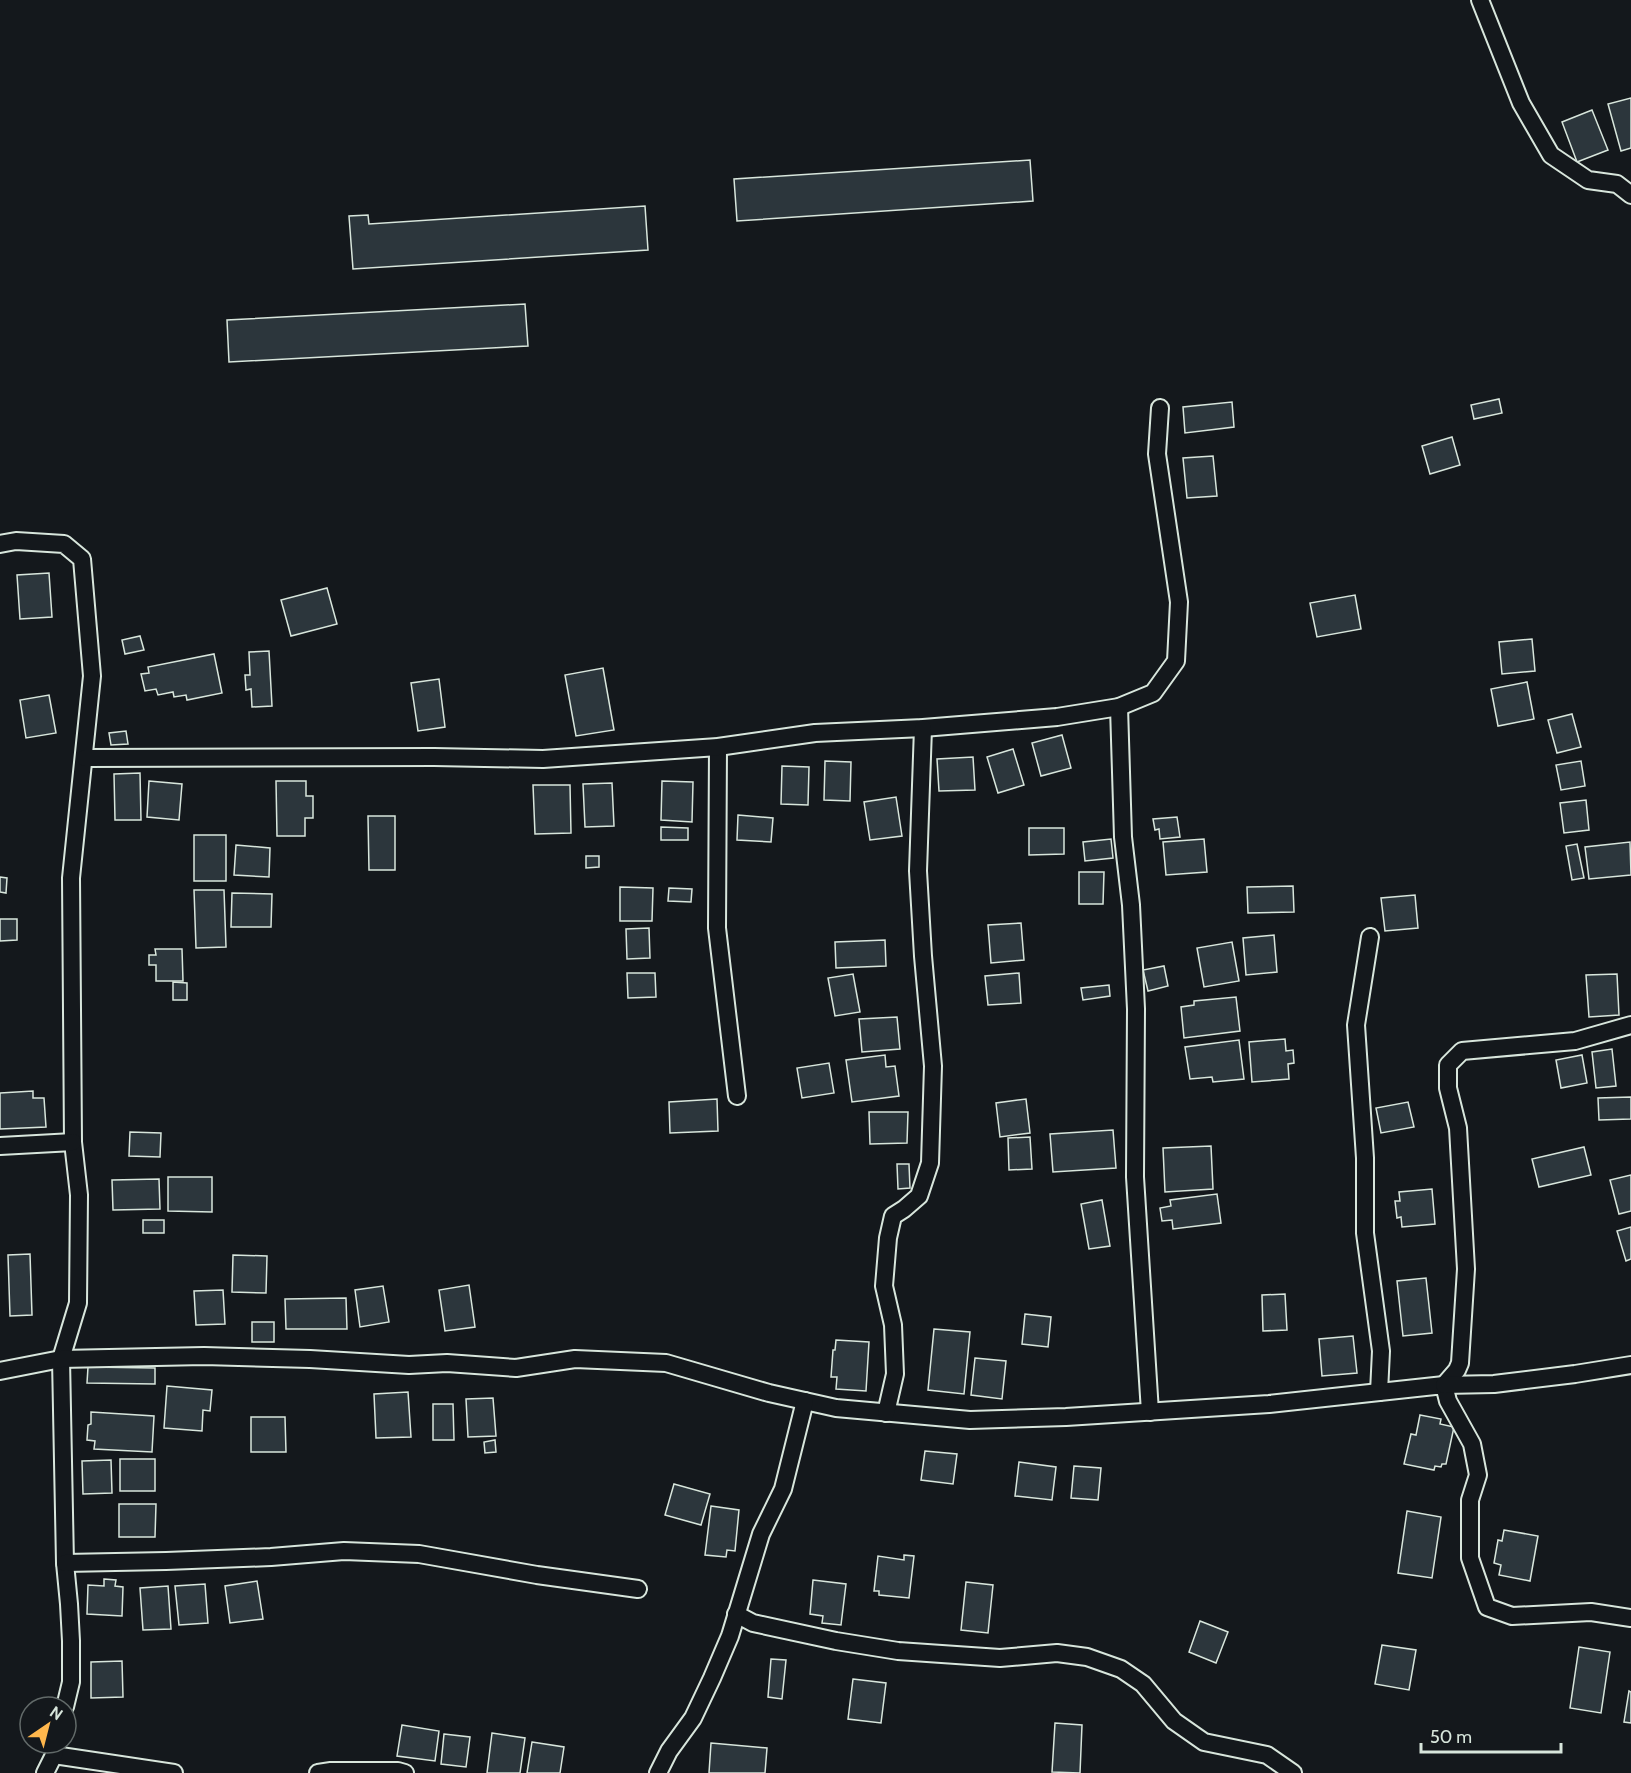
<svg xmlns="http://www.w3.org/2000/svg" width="1631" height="1773" font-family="Cabin,sans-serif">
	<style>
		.building { fill: #2c363c; stroke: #d8e6dc; stroke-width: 1.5 }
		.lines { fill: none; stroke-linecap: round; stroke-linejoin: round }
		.street-casing { stroke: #d8e6dc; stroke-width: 20 }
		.street { stroke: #14181c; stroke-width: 16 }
	</style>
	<rect width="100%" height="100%" fill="#14181c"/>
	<!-- building -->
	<g class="building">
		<polygon points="1631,98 1631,148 1621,151 1608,104"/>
		<polygon points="1592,110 1608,150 1577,162 1562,122"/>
		<polygon points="1030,160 1033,201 737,221 734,179"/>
		<polygon points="645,206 648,250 353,269 349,216 368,215 369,224"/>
		<polygon points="525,304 528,346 229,362 227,320"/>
		<polygon points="1499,399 1502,413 1474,419 1471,405"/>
		<polygon points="1232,402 1234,427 1185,433 1183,407"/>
		<polygon points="1452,437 1460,465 1430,474 1422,446"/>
		<polygon points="1213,456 1217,496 1187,498 1183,458"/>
		<polygon points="49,573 52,617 20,619 17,575"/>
		<polygon points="327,588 337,624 291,636 281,600"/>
		<polygon points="1355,595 1361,629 1317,637 1310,603"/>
		<polygon points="140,636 144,650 125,654 122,640"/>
		<polygon points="1532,639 1535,671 1502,674 1499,642"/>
		<polygon points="269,651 272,706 252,707 251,689 246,690 245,675 250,675 249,652"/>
		<polygon points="214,654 222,693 187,700 186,695 174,697 173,692 158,695 156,689 145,691 141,674 149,673 148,667"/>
		<polygon points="603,668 614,730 576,736 565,675"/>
		<polygon points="439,679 445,727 418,731 411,683"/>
		<polygon points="1527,682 1534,719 1498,726 1491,689"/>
		<polygon points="49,695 56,733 26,738 20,700"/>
		<polygon points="1572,714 1581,747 1557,753 1548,720"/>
		<polygon points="126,731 128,744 111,745 109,733"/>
		<polygon points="1062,735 1071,768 1041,776 1032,743"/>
		<polygon points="1013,749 1024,785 998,793 987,757"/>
		<polygon points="973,757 975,790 939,791 937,759"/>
		<polygon points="825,761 851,762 850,801 824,800"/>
		<polygon points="1581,761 1585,786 1561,790 1556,765"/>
		<polygon points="782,766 809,767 808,805 781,804"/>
		<polygon points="140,773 141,820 115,820 114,774"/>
		<polygon points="149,781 182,784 179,820 147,817"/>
		<polygon points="276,781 306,781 306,796 313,796 313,818 305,818 305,836 277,836"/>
		<polygon points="662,781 693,782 692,822 661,820"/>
		<polygon points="612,783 614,826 585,827 583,784"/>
		<polygon points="533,785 570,785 571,833 535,834"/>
		<polygon points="896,797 902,836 870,840 864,802"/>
		<polygon points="1586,800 1589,830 1564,833 1560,803"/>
		<polygon points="738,815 773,818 771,842 737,840"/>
		<polygon points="368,816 395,816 395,870 369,870"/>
		<polygon points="1177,817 1180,837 1160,839 1159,829 1155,830 1153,819"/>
		<polygon points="661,827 688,828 688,840 661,840"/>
		<polygon points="1029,828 1064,828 1064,854 1029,855"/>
		<rect x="194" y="835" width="32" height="46"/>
		<polygon points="1111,839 1113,858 1085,861 1083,842"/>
		<polygon points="1204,839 1207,872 1166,875 1163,842"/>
		<polygon points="1630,842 1631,875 1589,879 1585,847"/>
		<polygon points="1577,844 1584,878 1572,880 1566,846"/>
		<polygon points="236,845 270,848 269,877 234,875"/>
		<polygon points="586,856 599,856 599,867 586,868"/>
		<polygon points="1079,872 1104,872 1103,904 1079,904"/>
		<polygon points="0,877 7,878 6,893 0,892"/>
		<polygon points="1293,886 1294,912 1248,913 1247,887"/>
		<polygon points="620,887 653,888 652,921 620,921"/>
		<polygon points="669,888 692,889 691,902 668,901"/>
		<polygon points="194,890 224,890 226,947 196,948"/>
		<polygon points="232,893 272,894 271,927 231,927"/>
		<polygon points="1415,895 1418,928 1385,931 1381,898"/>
		<polygon points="0,919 17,919 17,940 0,941"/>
		<polygon points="1021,923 1024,960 991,963 988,925"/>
		<polygon points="649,928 650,958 627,959 626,929"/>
		<polygon points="1274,935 1277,972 1246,975 1243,938"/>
		<polygon points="885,940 886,966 836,968 835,942"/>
		<polygon points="1232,942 1239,981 1204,987 1197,948"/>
		<polygon points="155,949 182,949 183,981 156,981 156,965 149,965 149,955 156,955"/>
		<polygon points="1164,966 1168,986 1148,991 1143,970"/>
		<polygon points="627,973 655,973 656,997 628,998"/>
		<polygon points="1019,973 1021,1003 988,1005 985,976"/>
		<polygon points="853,974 860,1012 835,1016 828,978"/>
		<polygon points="1617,974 1619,1015 1589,1017 1586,975"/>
		<polygon points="173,982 187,983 187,1000 173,1000"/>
		<polygon points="1109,985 1110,996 1083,1000 1081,988"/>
		<polygon points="1236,997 1240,1031 1184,1038 1181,1007 1194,1005 1194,1001"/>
		<polygon points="897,1017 900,1049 862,1052 859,1019"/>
		<polygon points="1285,1039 1286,1051 1293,1050 1294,1063 1288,1064 1289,1079 1252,1082 1249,1042"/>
		<polygon points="1239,1040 1244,1079 1213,1082 1212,1077 1190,1079 1185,1047"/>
		<polygon points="1612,1049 1616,1086 1596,1088 1592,1052"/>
		<polygon points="885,1055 886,1067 895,1066 899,1096 852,1102 846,1060"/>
		<polygon points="1582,1055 1587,1083 1561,1088 1556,1060"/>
		<polygon points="829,1063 834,1093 802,1098 797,1068"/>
		<polygon points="33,1091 33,1098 44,1098 46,1127 0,1129 0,1093"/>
		<polygon points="1631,1097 1631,1119 1599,1120 1598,1098"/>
		<polygon points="717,1099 718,1131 670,1133 669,1102"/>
		<polygon points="1026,1099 1030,1133 1000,1137 996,1103"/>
		<polygon points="1408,1102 1414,1127 1381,1133 1376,1108"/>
		<polygon points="869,1112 908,1112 907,1143 870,1144"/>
		<polygon points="1113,1130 1116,1168 1053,1172 1050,1134"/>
		<polygon points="130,1132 161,1133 160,1157 129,1156"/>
		<polygon points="1030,1137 1032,1169 1009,1170 1008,1138"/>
		<polygon points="1211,1146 1213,1189 1165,1192 1163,1148"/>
		<polygon points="1584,1147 1591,1175 1539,1187 1532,1159"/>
		<polygon points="897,1164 909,1164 910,1188 898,1189"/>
		<polygon points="1631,1175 1631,1211 1619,1214 1610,1180"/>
		<polygon points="168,1177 212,1177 212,1212 168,1211"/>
		<polygon points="159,1179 160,1209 113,1210 112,1180"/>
		<polygon points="1432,1189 1435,1224 1402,1227 1401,1217 1397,1218 1395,1201 1400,1201 1399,1192"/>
		<polygon points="1217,1194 1221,1223 1173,1229 1172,1220 1162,1221 1160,1208 1171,1206 1170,1200"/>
		<polygon points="1102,1200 1110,1246 1089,1249 1081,1204"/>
		<rect x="143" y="1220" width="21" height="13"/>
		<polygon points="1631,1227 1631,1259 1626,1261 1617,1231"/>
		<polygon points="30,1254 32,1315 10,1316 8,1255"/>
		<polygon points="233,1255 267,1256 266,1293 232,1292"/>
		<polygon points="1426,1278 1432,1333 1403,1336 1397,1281"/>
		<polygon points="469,1285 475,1327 445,1331 439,1290"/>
		<polygon points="383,1286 389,1322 360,1327 355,1290"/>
		<polygon points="223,1290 225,1324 196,1325 194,1291"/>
		<polygon points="1285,1294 1287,1330 1263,1331 1262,1295"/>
		<polygon points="346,1298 347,1329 286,1329 285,1299"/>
		<polygon points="1025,1314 1051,1317 1048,1347 1022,1344"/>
		<rect x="252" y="1322" width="22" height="20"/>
		<polygon points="934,1329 970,1332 964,1394 928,1390"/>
		<polygon points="1353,1336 1357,1373 1322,1376 1319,1339"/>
		<polygon points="836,1340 869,1342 866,1391 836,1389 837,1377 831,1377 833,1350 835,1350"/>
		<polygon points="975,1358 1006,1361 1002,1399 971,1395"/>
		<polygon points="88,1367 155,1368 155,1384 87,1383"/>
		<polygon points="167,1386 212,1390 210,1411 203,1410 202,1431 164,1428"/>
		<polygon points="408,1392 411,1437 376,1438 374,1394"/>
		<polygon points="493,1398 496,1436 468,1437 466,1399"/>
		<polygon points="433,1404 453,1404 454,1440 433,1440"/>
		<polygon points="91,1412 154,1416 152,1452 94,1449 95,1441 87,1440 88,1425 91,1424"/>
		<polygon points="1420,1415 1441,1419 1440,1424 1454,1427 1446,1464 1442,1464 1441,1467 1435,1466 1434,1470 1404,1464 1411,1434 1416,1435"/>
		<polygon points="251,1417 285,1417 286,1452 251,1452"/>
		<polygon points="495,1440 496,1452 485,1453 484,1442"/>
		<polygon points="925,1451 957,1454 953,1484 921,1480"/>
		<rect x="120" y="1459" width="35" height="32"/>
		<polygon points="111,1460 112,1493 83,1494 82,1461"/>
		<polygon points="1019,1462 1056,1467 1052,1500 1015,1496"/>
		<polygon points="1074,1466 1101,1468 1098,1500 1071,1498"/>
		<polygon points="674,1484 710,1494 701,1525 665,1515"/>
		<polygon points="119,1504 156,1504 155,1537 119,1537"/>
		<polygon points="711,1506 739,1510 735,1551 727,1550 726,1557 705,1555"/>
		<polygon points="1407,1511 1441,1517 1432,1578 1398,1573"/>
		<polygon points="1504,1530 1538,1536 1530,1581 1499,1575 1501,1565 1494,1563 1498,1540 1502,1541"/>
		<polygon points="904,1555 914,1556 909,1598 879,1595 879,1591 874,1591 878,1556 904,1560"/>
		<polygon points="104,1579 116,1580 115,1586 123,1587 122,1616 87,1614 88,1585 104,1586"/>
		<polygon points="813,1580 846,1584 841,1625 822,1623 823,1616 810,1614"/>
		<polygon points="257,1581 263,1619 230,1623 225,1586"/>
		<polygon points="966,1582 993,1585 988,1633 961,1630"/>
		<polygon points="205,1584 208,1623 179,1625 175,1586"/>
		<polygon points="168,1586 171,1629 143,1630 140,1588"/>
		<polygon points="1200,1621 1228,1632 1216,1663 1189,1652"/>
		<polygon points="1382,1645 1416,1650 1409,1690 1375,1684"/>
		<polygon points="1579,1647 1610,1652 1601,1713 1570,1708"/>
		<polygon points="771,1659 786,1660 782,1699 768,1697"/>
		<polygon points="122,1661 123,1697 91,1698 91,1662"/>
		<polygon points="853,1679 886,1683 881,1723 848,1719"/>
		<polygon points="1629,1691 1631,1692 1631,1723 1624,1722"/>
		<polygon points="1055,1723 1082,1725 1080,1773 1052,1772"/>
		<polygon points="402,1725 439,1731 435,1761 397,1756"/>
		<polygon points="492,1733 525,1738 520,1773 487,1773"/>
		<polygon points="444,1734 470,1737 466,1767 441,1764"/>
		<polygon points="532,1742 564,1747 560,1773 527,1773"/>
		<polygon points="711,1743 767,1748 765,1773 709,1773"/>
	</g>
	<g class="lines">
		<!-- street casing -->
		<g class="street-casing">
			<g id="street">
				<polyline points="1480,0 1521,103 1551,155 1588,180 1617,184 1631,195"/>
				<polyline points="0,544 16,541 64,544 82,559 92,676 71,878 73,1142 79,1195 78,1303 61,1359 65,1563 69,1604 71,1641 71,1682 65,1707"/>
				<polyline points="1119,707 1123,837 1131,905 1136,1009 1135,1177 1150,1412"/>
				<polyline points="718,747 717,928 737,1096"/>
				<polyline points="85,758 434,757 543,759 718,747 815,733 923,728 1057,717 1119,707 1153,693 1176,661 1179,602 1157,454 1160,408"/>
				<polyline points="1370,937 1356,1025 1365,1158 1365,1233 1381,1351 1379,1392"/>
				<polyline points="0,1146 73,1142"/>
				<polyline points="0,1371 61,1359 204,1356 310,1359 409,1365 447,1363 516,1368 575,1359 666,1363 769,1393 836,1408 970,1420 1066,1417 1269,1404 1444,1385 1448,1401 1472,1444 1478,1475 1470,1500 1470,1558 1487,1607 1512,1616 1591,1612 1631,1618"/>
				<polyline points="1444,1385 1457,1370 1460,1363 1466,1269 1458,1128 1448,1088 1448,1065 1462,1051 1575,1041 1631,1025"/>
				<polyline points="1444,1385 1494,1384 1575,1374 1631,1365"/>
				<polyline points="886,1413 895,1374 893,1325 884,1286 888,1238 893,1216 904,1209 919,1196 930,1163 933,1066 923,956 918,871 923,728"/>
				<polyline points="65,1563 166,1561 271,1557 344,1551 419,1554 537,1575 638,1589"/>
				<polyline points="736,1614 753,1623 836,1641 898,1651 1000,1658 1057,1653 1087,1657 1121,1669 1143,1684 1174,1721 1204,1742 1267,1755 1293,1773"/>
				<polyline points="54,1755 174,1773"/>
				<polyline points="45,1773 54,1755 57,1743"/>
				<polyline points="318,1773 331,1771 398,1771 405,1773"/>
				<polyline points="658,1773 669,1751 693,1718 712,1678 730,1636 761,1534 783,1489 805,1401"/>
			</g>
		</g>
		<!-- street -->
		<use href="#street" class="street"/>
	</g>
	<!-- north arrow -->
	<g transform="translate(48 1725) rotate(35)"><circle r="28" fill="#14181c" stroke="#626a69" stroke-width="1.5"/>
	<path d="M0-4.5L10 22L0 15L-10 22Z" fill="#ffb74d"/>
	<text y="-9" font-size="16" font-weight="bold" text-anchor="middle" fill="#d8e6dc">N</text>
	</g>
	<!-- scale -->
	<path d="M1421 1743v9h140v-9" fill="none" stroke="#d8e6dc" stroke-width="3"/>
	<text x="1430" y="1743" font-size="18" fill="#d8e6dc" stroke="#14181c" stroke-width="4.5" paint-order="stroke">50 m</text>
</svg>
